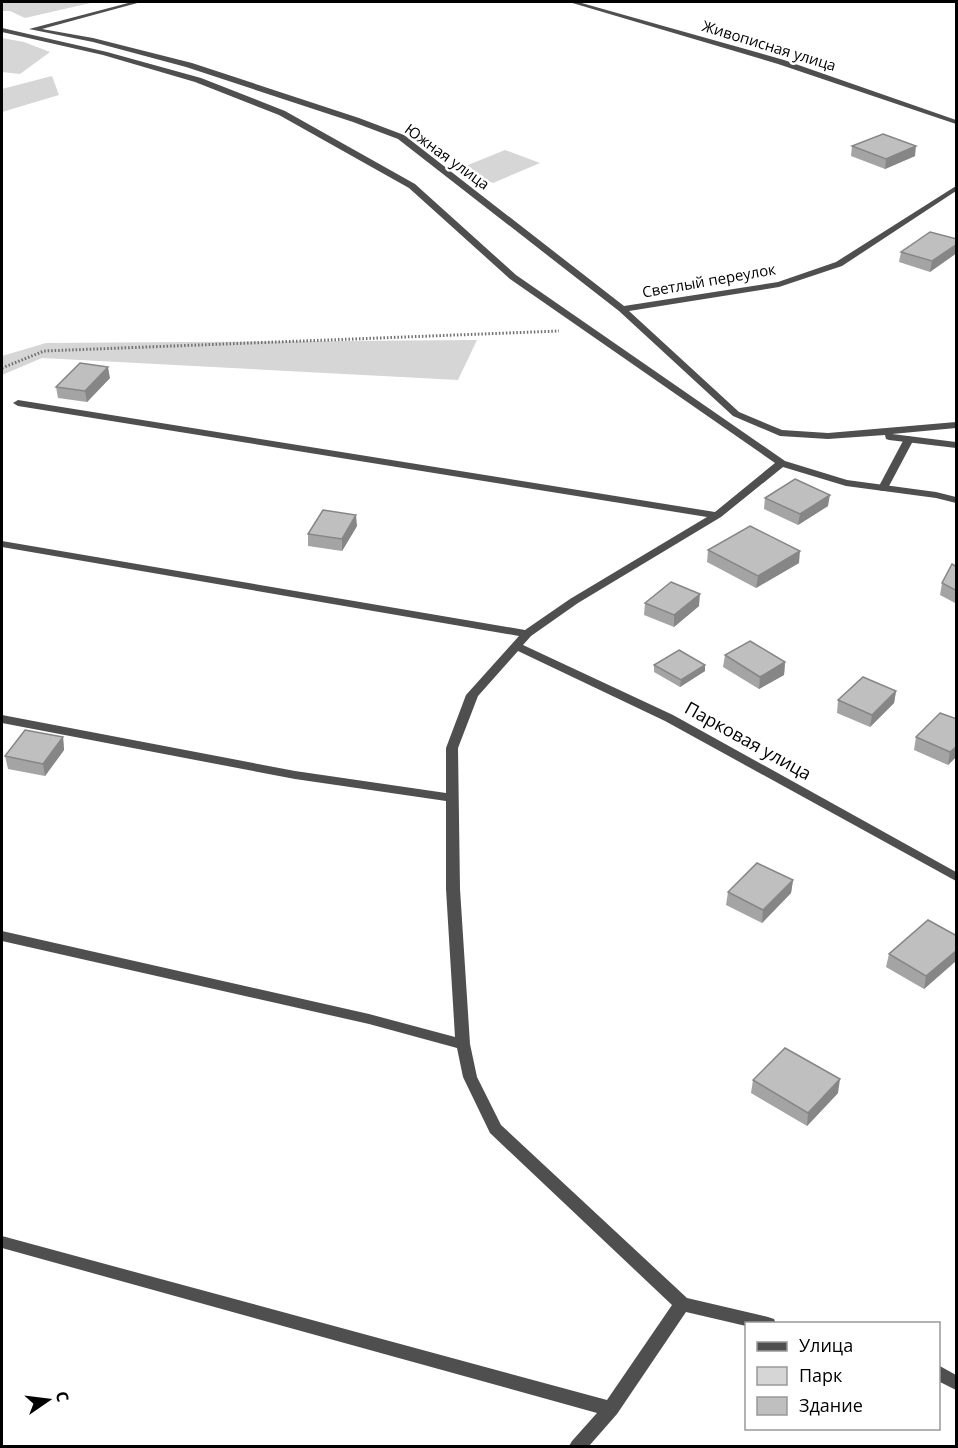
<svg xmlns="http://www.w3.org/2000/svg" width="958" height="1448" font-family="'Open Sans',sans-serif">
	<style>
		.green { fill: #d6d6d6 }
		.lines { fill: none; stroke-linecap: round; stroke-linejoin: round }
		.path { stroke: #717171; stroke-width: 3; stroke-dasharray: 1.5 2; stroke-linecap: butt }
		.lane { fill: #4f4f4f; fill-rule: evenodd }
		.street { fill: #4f4f4f; fill-rule: evenodd }
		.wall { fill: #a4a4a4 }
		.shaded-wall { fill: #868686 }
		.building { fill: #bfbfbf; stroke: #868686; stroke-width: 1.5 }
		.labels { text-anchor: middle; stroke-width: 5; stroke-linejoin: round; paint-order: stroke }
		.far-street-label { font-size: 15px; fill: #000; stroke: #fff }
		.street-label { font-size: 18px; fill: #000; stroke: #fff }
	</style>
	<rect width="100%" height="100%" fill="#fff"/>
	<!-- green -->
	<g class="green">
		<polygon points="2,2 95,2 25,18 10,11 2,11"/>
		<polygon points="2,38 24,42 50,52 20,74 2,72"/>
		<polygon points="52,76 59,95 2,112 2,89"/>
		<polygon points="505,150 540,163 493,183 458,169"/>
		<polygon points="477,340 458,380 42,358 2,375 2,356 46,343"/>
	</g>
	<g class="lines">
		<!-- path -->
		<polyline class="path" points="2,368 44,351 559,331"/>
		<!-- lane -->
		<polygon class="lane" points="909,436 914,439 888,488 883,491 879,490 878,488 904,439"/>
		<!-- street -->
		<g class="street">
			<polygon points="132,2 141,2 42,29 93,38 192,63 359,118 404,135 624,306 778,282 836,262 956,186 956,191 842,266 779,287 629,311 739,412 782,430 828,433 956,422 956,428 892,434 956,442 956,448 889,440 886,439 885,435 828,439 780,436 733,416 619,311 398,139 353,122 186,67 93,42 29,29"/>
			<polygon points="569,2 578,2 784,60 956,120 956,124 778,64"/>
			<polygon points="2,28 107,52 201,78 285,111 415,184 516,275 785,461 847,480 936,492 956,497 956,503 936,498 846,486 783,467 721,517 578,603 531,636 523,645 673,715 956,872 956,881 665,721 518,651 478,696 458,748 460,889 470,1044 477,1077 501,1125 687,1298 768,1317 774,1319 776,1324 746,1324 746,1326 686,1312 617,1414 589,1446 569,1446 572,1441 597,1413 2,1248 2,1236 607,1400 672,1305 490,1133 463,1077 457,1048 369,1024 2,941 2,931 369,1014 455,1037 446,889 446,801 295,779 2,723 2,715 295,771 446,793 446,748 466,695 519,636 2,547 2,541 525,630 570,599 707,517 18,406 13,403 18,400 715,512 775,463 510,279 409,188 279,115 195,82 103,55 2,32"/>
			<polygon points="938,1365 956,1375 956,1390 938,1381"/>
		</g>
	</g>
	<!-- wall -->
	<g class="wall">
		<polygon points="852,146 915,156 885,169 851,156"/>
		<polygon points="957,239 930,272 899,262 901,252"/>
		<polygon points="110,378 87,402 58,398 56,387"/>
		<polygon points="765,498 828,506 798,525 764,509"/>
		<polygon points="357,526 342,551 308,546 308,534"/>
		<polygon points="708,550 799,563 756,588 707,562"/>
		<polygon points="957,567 957,604 940,595 942,583"/>
		<polygon points="645,603 699,606 674,627 644,615"/>
		<polygon points="725,655 785,662 784,675 759,689 723,667"/>
		<polygon points="654,665 705,671 680,687 654,672"/>
		<polygon points="896,691 894,703 870,727 837,713 838,700"/>
		<polygon points="957,719 957,756 948,765 914,750 916,737"/>
		<polygon points="63,737 64,750 45,776 8,769 5,756"/>
		<polygon points="793,880 791,893 762,923 726,905 728,892"/>
		<polygon points="957,936 957,960 924,989 886,967 889,954"/>
		<polygon points="753,1080 838,1093 807,1126 751,1093"/>
	</g>
	<!-- shaded-wall -->
	<g class="shaded-wall">
		<polygon points="916,146 915,156 885,169 886,159"/>
		<polygon points="957,244 957,253 930,272 932,261"/>
		<polygon points="108,367 110,378 87,402 85,391"/>
		<polygon points="830,495 828,506 798,525 800,514"/>
		<polygon points="356,515 357,526 342,551 342,539"/>
		<polygon points="800,551 799,563 756,588 758,576"/>
		<polygon points="700,594 699,606 674,627 674,615"/>
		<polygon points="785,662 784,675 759,689 760,677"/>
		<polygon points="705,665 705,671 680,687 681,680"/>
		<polygon points="896,691 894,703 870,727 872,715"/>
		<polygon points="63,737 64,750 45,776 43,764"/>
		<polygon points="957,746 957,756 948,765 950,752"/>
		<polygon points="793,880 791,893 762,923 763,910"/>
		<polygon points="957,950 957,960 924,989 926,976"/>
		<polygon points="840,1079 838,1093 807,1126 808,1113"/>
	</g>
	<!-- building -->
	<g class="building">
		<polygon points="883,134 916,146 886,159 852,146"/>
		<polygon points="930,232 957,239 957,244 932,261 901,252"/>
		<polygon points="80,363 108,367 85,391 56,387"/>
		<polygon points="795,479 830,495 800,514 765,498"/>
		<polygon points="323,510 356,515 342,539 308,534"/>
		<polygon points="750,526 800,551 758,576 708,550"/>
		<polygon points="952,564 957,567 957,591 942,583"/>
		<polygon points="671,582 700,594 674,615 645,603"/>
		<polygon points="750,641 785,662 760,677 725,655"/>
		<polygon points="679,650 705,665 681,680 654,665"/>
		<polygon points="863,677 896,691 872,715 838,700"/>
		<polygon points="940,713 957,719 957,746 950,752 916,737"/>
		<polygon points="25,730 63,737 43,764 5,756"/>
		<polygon points="757,863 793,880 763,910 728,892"/>
		<polygon points="928,920 957,936 957,950 926,976 889,954"/>
		<polygon points="785,1048 840,1079 808,1113 753,1080"/>
	</g>
	<g class="labels">
		<!-- far-street labels -->
		<g class="far-street-label">
			<text transform="translate(769 46) rotate(17)" y="5">Живописная улица</text>
			<text transform="translate(447 157) rotate(36)" y="5">Южная улица</text>
			<text transform="translate(709 281) rotate(-10)" y="5">Светлый переулок</text>
		</g>
		<!-- street labels -->
		<g class="street-label">
			<text transform="translate(748 741) rotate(29)" y="6">Парковая улица</text>
		</g>
	</g>
	<!-- border -->
	<rect width="958" height="1448" fill="none" stroke="#000000" stroke-width="6"/>
	<!-- legend -->
	<rect x="745" y="1322" width="195" height="108" fill="#ffffff" stroke="#999999" stroke-width="1.5"/>
	<rect x="757" y="1342" width="30" height="9" fill="#4f4f4f" stroke="#999999" stroke-width="1.5"/>
	<text x="799" y="1352" font-size="18" fill="#000000">Улица</text>
	<rect x="757" y="1367" width="30" height="18" fill="#d6d6d6" stroke="#999999" stroke-width="1.5"/>
	<text x="799" y="1382" font-size="18" fill="#000000">Парк</text>
	<rect x="757" y="1397" width="30" height="18" fill="#bfbfbf" stroke="#999999" stroke-width="1.5"/>
	<text x="799" y="1412" font-size="18" fill="#000000">Здание</text>
	<!-- north arrow -->
	<g transform="translate(48 1400) rotate(76)" stroke="#ffffff" stroke-width="4.5" paint-order="stroke">
	<path d="M0-4.5L10 22L0 15L-10 22Z" fill="#000000"/>
	<text y="-9" font-size="16" font-weight="bold" text-anchor="middle" fill="#000000">С</text>
	</g>
</svg>
